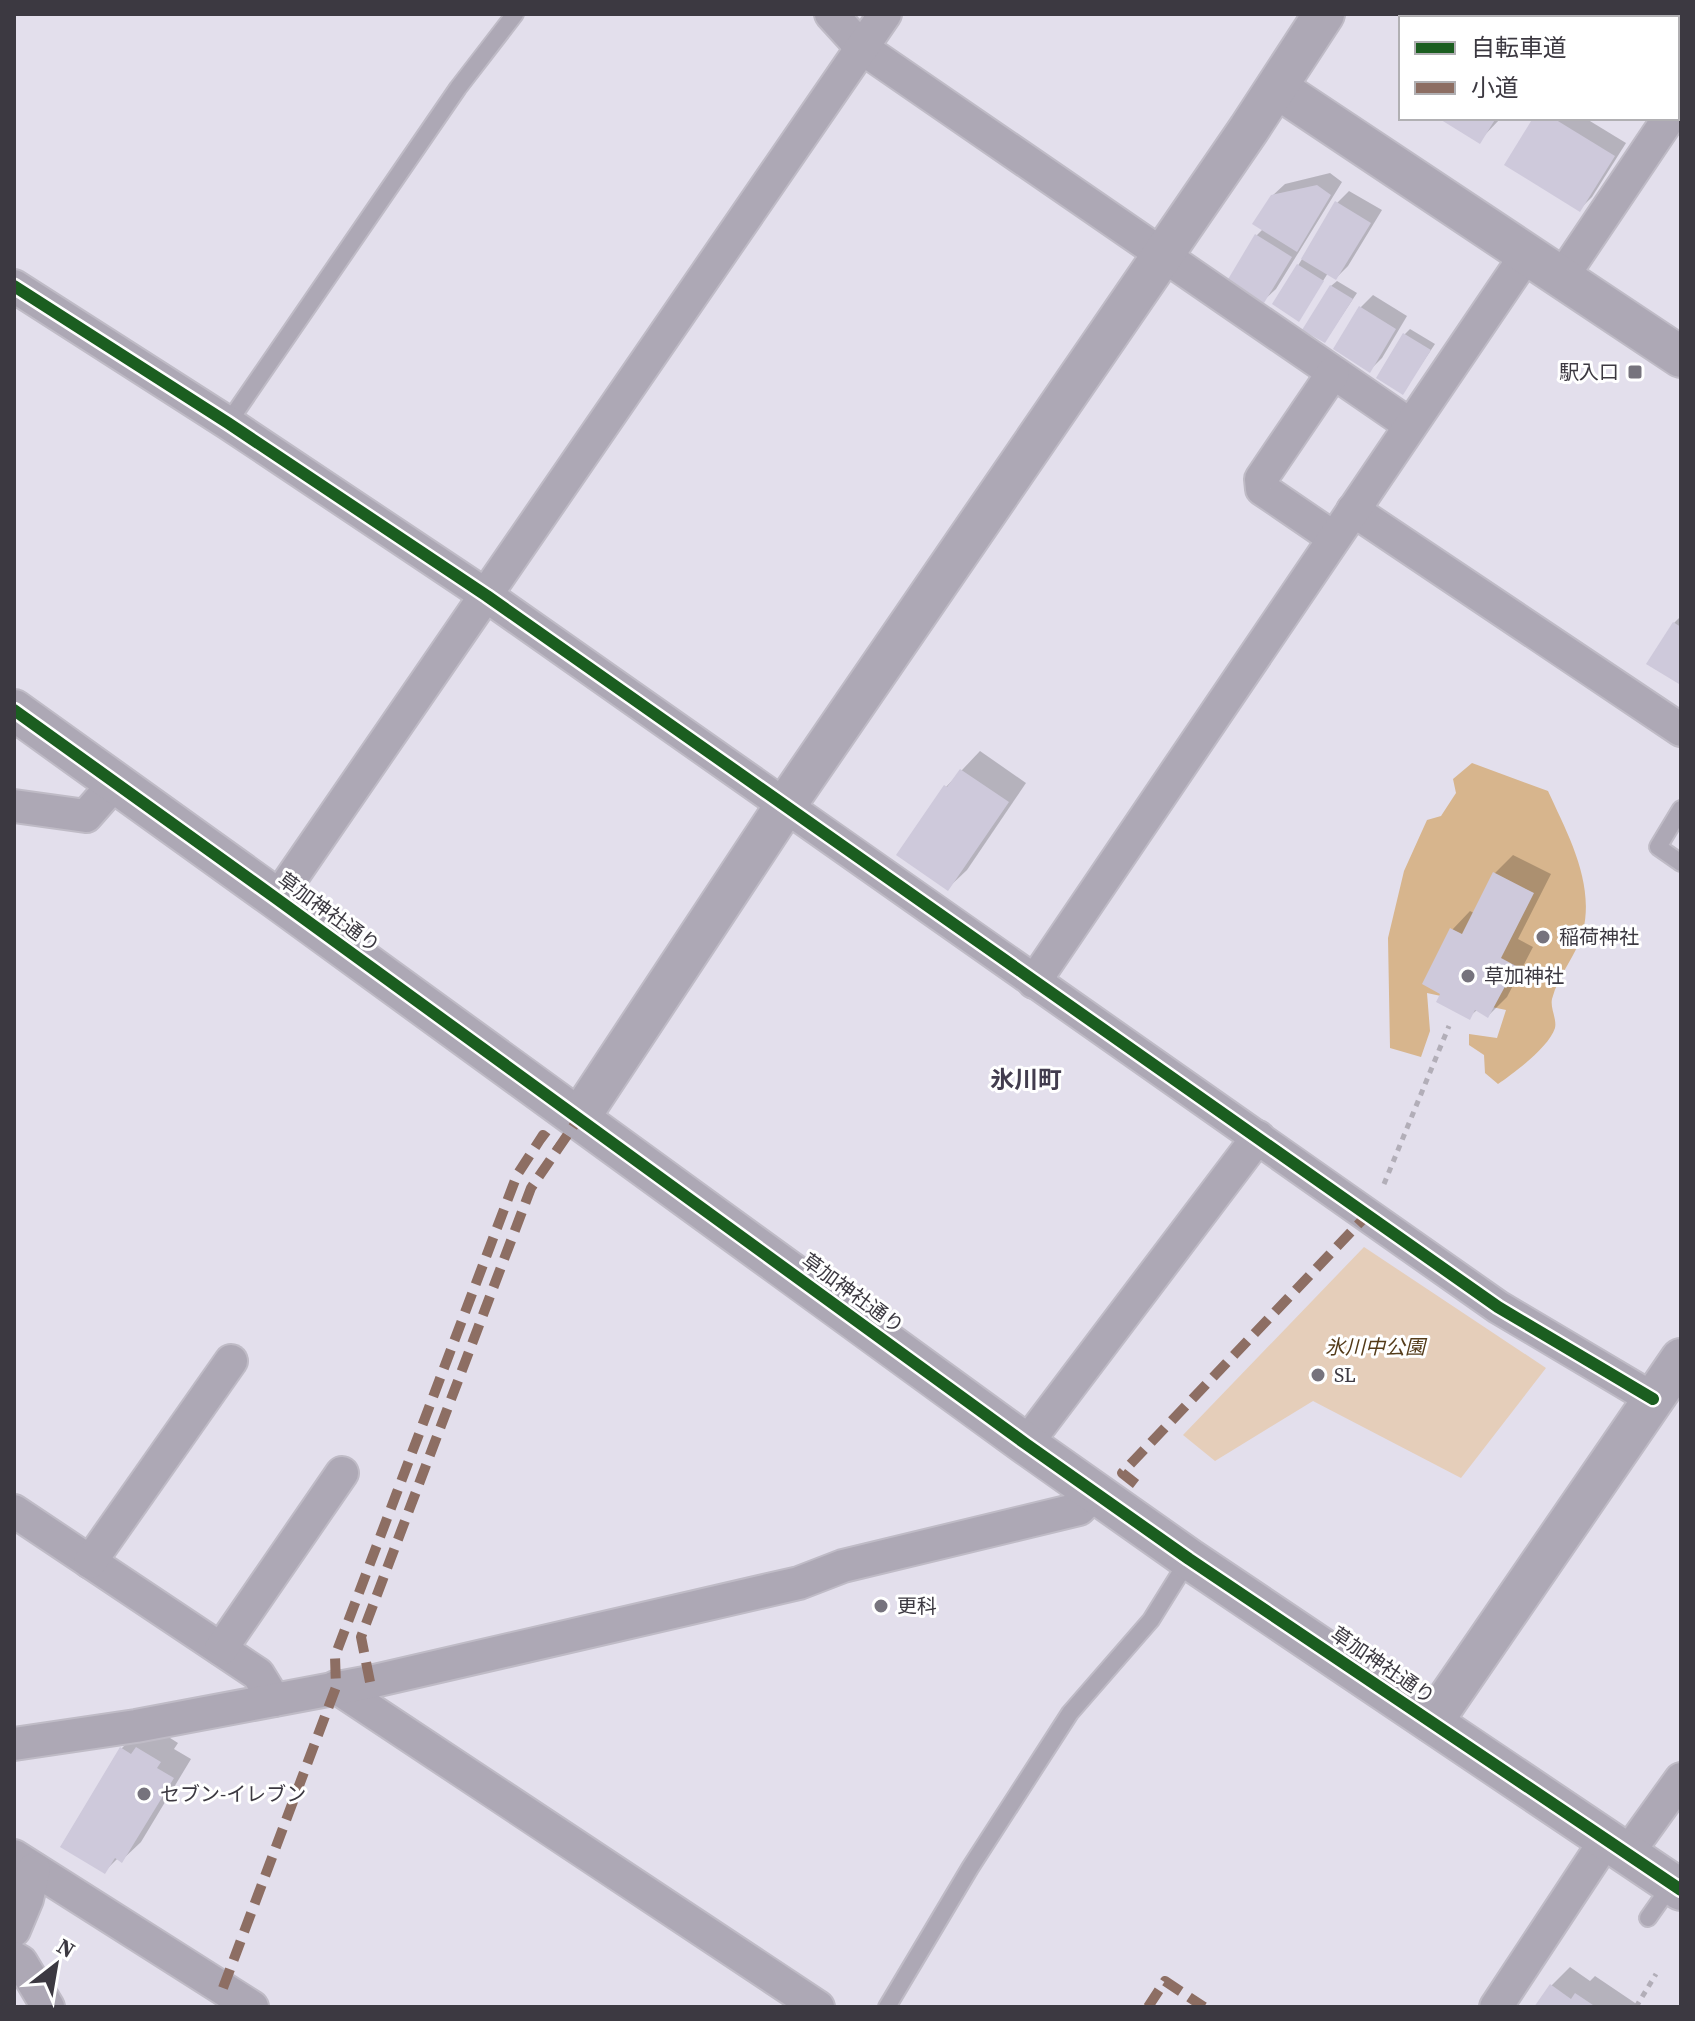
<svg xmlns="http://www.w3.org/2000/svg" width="1695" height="2021" font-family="'Source Serif 4','Noto Sans JP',serif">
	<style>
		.green { fill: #e5ceba }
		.forest { fill: #d7b58d }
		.shadow { fill: #0003 }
		.building { fill: #cec9db }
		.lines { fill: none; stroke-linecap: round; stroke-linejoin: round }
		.service-casing { stroke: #bfbbc6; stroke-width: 20 }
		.minor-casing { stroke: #bfbbc6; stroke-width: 36 }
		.tertiary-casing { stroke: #bfbbc6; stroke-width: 44 }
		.path { stroke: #b2aeb8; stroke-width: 5; stroke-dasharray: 6 6; stroke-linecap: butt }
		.service { stroke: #ada8b5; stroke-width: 16 }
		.minor { stroke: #ada8b5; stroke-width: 32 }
		.tertiary { stroke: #ada8b5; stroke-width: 40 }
		.quiet { stroke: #8d6e63; stroke-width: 10; stroke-dasharray: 20 10; stroke-linecap: butt }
		.cycleway-casing { stroke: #fff; stroke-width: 17 }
		.cycleway { stroke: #1b5e20; stroke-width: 12 }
		.poi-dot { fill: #76737d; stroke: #fff; stroke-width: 3 }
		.labels { text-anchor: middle; stroke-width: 6; stroke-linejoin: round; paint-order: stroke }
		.poi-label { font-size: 20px; fill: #3c3941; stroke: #fff; text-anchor: start }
		.street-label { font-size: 20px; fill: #3c3941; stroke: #fff }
		.park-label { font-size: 20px; font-style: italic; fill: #543b19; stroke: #fff }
		.quarter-label { font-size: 24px; font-weight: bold; fill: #423c4e; stroke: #fff }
	</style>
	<rect width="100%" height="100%" fill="#e3dfec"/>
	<!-- green -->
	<polygon class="green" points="1364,1247 1546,1368 1461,1478 1313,1401 1215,1461 1183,1435"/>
	<!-- forest -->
	<path class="forest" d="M 1472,763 L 1548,791 C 1567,833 1595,882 1583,931 C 1577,955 1558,975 1552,999 C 1550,1008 1557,1019 1555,1028 C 1549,1047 1514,1073 1498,1084 L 1485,1073 L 1484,1055 L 1469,1045 L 1469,1034 L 1497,1038 L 1506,1010 L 1427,993 L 1430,1031 L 1421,1057 L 1390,1048 L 1388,938 L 1404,871 L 1427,820 L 1441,816 L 1456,793 L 1453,779 Z"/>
	<!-- shadow -->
	<g class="shadow">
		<polygon points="1469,14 1506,14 1503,18 1467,18"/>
		<polygon points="1442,118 1501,118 1479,141"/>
		<polygon points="1535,118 1585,118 1626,143 1592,197 1580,209"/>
		<polygon points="1330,173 1342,182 1276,289 1263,301 1257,235 1263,229 1272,196 1285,184"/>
		<polygon points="1349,191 1382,210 1348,266 1336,278 1328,273 1299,319 1274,304 1337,203"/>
		<polygon points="1337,281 1357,293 1325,341 1331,286"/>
		<polygon points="1373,295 1407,316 1382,358 1370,370 1335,349 1361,307"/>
		<polygon points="1410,329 1435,344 1403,392 1404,335"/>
		<polygon points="1681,616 1681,679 1674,623"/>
		<polygon points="980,751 1026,783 967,870 948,888 946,787"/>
		<polygon points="1513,855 1551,874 1518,939 1533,947 1507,997 1488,1016 1477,1010 1469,1017 1443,993 1452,930 1470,911 1474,913 1495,873"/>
		<polygon points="156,1729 178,1743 174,1749 191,1759 141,1842 122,1860 118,1858 105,1871 122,1748 140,1730"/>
		<polygon points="1570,1967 1590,1981 1595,1976 1641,2007 1537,2007 1551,1986"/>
	</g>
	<!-- building -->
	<g class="building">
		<polygon points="1520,14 1617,14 1624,18 1517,18"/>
		<polygon points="1637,14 1681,14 1681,58 1677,56 1677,18 1635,18"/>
		<polygon points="1438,118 1496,118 1480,144"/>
		<polygon points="1533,118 1553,118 1615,156 1580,212 1504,165"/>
		<polygon points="1317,185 1331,195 1297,252 1252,224 1271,195"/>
		<polygon points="1335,201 1371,223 1336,280 1301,259"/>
		<polygon points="1255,234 1292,257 1264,303 1227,281"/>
		<polygon points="1297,264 1324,281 1299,322 1272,304"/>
		<polygon points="1330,285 1353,299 1325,343 1302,330"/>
		<polygon points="1359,306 1396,329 1370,373 1333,349"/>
		<polygon points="1403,333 1431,350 1403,395 1376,378"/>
		<polygon points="1673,622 1681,627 1681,680 1679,684 1646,664"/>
		<polygon points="960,769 1009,802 948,891 896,855 944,785 947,787"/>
		<polygon points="1493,872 1534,893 1501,958 1516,966 1488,1018 1475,1010 1470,1020 1436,1002 1440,994 1422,984 1450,928 1462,934"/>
		<polygon points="120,1747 131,1754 136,1747 161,1762 157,1768 174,1778 122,1863 115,1858 105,1874 60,1847"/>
		<polygon points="1550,1984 1571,1999 1575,1993 1596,2007 1534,2007"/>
	</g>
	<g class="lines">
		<!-- service casing -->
		<g class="service-casing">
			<g id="service">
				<polyline points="228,423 458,88 515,14"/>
				<polyline points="1681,809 1658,847 1681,863"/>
				<polyline points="1648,1918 1672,1884"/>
				<polyline points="887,2007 970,1868 1070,1713 1151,1620 1189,1559"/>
			</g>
		</g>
		<!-- minor casing -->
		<g class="minor-casing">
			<g id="minor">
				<polyline points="831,14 862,48 1410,425"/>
				<polyline points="1562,277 1669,118"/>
				<polyline points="14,286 228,423 487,596 1498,1307 1653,1399"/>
				<polyline points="1333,373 1261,479 1262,489 1334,538"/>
				<polyline points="1353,510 1681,730"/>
				<polyline points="14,806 86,816 115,783"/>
				<polyline points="277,899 885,14"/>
				<polyline points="1034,982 1527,254"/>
				<polyline points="1026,1444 1258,1137"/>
				<polyline points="14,1511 258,1674 274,1700"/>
				<polyline points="90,1562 231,1361"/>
				<polyline points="221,1649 342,1473"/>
				<polyline points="336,1687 818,2007"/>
				<polyline points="14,1744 136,1726 370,1682 799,1583 843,1566 1079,1509 1096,1492"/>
				<polyline points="1627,1854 1681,1779"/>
				<polyline points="14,1856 252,2007"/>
				<polyline points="14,1930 27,1899 34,1869"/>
				<polyline points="14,1958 21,1962 48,2007"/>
				<polyline points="1496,2007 1606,1840"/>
			</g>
		</g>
		<!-- tertiary casing -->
		<g class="tertiary-casing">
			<g id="tertiary">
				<polyline points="1277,88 1681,357"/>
				<polyline points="14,710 277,899 1026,1444 1189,1559 1681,1890"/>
				<polyline points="579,1118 785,806 1249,129 1324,14"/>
				<polyline points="1432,1722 1681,1359"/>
			</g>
		</g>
		<!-- path -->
		<g class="path">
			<polyline points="1384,1184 1449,1026"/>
			<polyline points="1636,2007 1656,1974"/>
		</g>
		<!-- service -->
		<use href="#service" class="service"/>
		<!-- minor -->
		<use href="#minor" class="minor"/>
		<!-- tertiary -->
		<use href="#tertiary" class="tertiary"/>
		<!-- quiet -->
		<g class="quiet">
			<polyline points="1136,1484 1122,1473 1368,1214"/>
			<polyline points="370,1682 361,1637 531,1188 579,1118"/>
			<polyline points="223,1988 336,1687 335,1656 517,1175 543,1135 559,1147"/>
			<polyline points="1148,2007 1165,1981 1204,2007"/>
		</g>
		<!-- cycleway casing -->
		<g class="cycleway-casing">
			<g id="cycleway">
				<polyline points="14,286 228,423 487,596 1498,1307 1653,1399"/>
				<polyline points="14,710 277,899 1026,1444 1189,1559 1681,1890"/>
			</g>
		</g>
		<!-- cycleway -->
		<use href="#cycleway" class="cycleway"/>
	</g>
	<!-- markers -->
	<g class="poi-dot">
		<rect x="1627" y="364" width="16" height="16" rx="4"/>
		<circle cx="1543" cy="937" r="8"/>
		<circle cx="1468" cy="976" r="8"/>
		<circle cx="1318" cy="1375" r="8"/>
		<circle cx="881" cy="1606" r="8"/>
		<circle cx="144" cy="1794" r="8"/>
	</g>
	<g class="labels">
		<!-- poi labels -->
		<g class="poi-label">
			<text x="1619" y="379" text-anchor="end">駅入口</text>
			<text x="1559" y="944">稲荷神社</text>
			<text x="1484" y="983">草加神社</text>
			<text x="1334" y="1382">SL</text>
			<text x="897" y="1613">更科</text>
			<text x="160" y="1801">セブン-イレブン</text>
		</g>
		<!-- street labels -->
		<g class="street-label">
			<text transform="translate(329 912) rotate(36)" y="7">草加神社通り</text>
			<text transform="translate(853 1293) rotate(36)" y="7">草加神社通り</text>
			<text transform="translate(1383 1665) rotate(34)" y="7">草加神社通り</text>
		</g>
		<!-- park labels -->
		<g class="park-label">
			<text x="1375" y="1354">氷川中公園</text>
		</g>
		<!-- quarter labels -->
		<g class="quarter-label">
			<text x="1026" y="1088">氷川町</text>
		</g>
	</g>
	<!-- border -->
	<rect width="1695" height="2021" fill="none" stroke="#3c3941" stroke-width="32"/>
	<!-- legend -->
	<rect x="1399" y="16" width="280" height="104" fill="#ffffff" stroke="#b1b0b3" stroke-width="2"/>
	<rect x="1415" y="42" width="40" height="12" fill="#1b5e20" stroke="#b1b0b3" stroke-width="2"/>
	<text x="1471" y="56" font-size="24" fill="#3c3941">自転車道</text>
	<rect x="1415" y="82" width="40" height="12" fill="#8d6e63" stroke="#b1b0b3" stroke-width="2"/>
	<text x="1471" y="96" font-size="24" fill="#3c3941">小道</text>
	<!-- north arrow -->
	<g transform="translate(56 1965) rotate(31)" stroke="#ffffff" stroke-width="6" paint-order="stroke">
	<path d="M0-6L14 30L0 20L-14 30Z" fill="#3c3941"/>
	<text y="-12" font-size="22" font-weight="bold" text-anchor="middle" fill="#3c3941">N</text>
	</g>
</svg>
